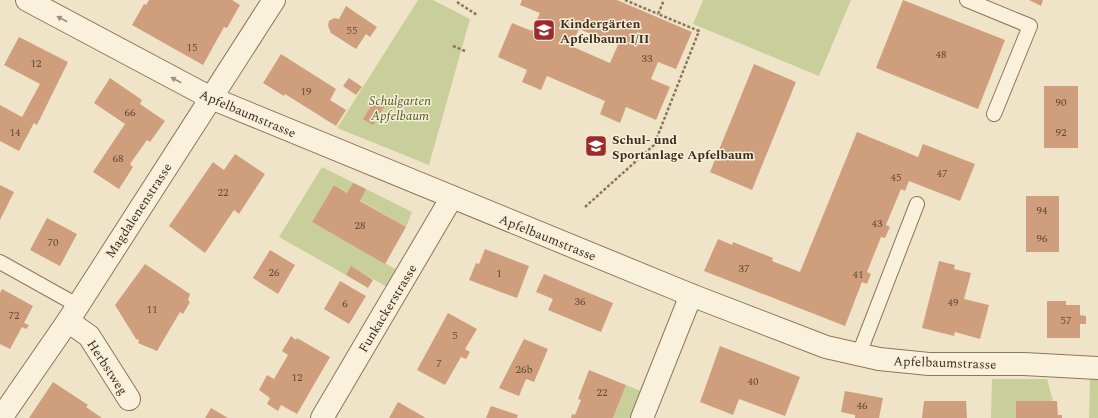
<svg xmlns="http://www.w3.org/2000/svg" width="1098" height="418" font-family="Spectral,serif">
	<style>
		.green { fill: #c9cf9b }
		.building { fill: #cf9f7d; fill-rule: evenodd }
		.lines { fill: none; stroke-linecap: round; stroke-linejoin: round }
		.lane-casing { stroke: #8d765c; stroke-width: 16 }
		.street-casing { stroke: #8d765c; stroke-width: 24 }
		.path { stroke: #8d765c; stroke-width: 2.5; stroke-dasharray: 3 2; stroke-linecap: butt }
		.lane { stroke: #faf1dc; stroke-width: 14 }
		.street { stroke: #faf1dc; stroke-width: 22 }
		.oneway { fill: #9c907e }
		.labels { text-anchor: middle; stroke-width: 3; stroke-linejoin: round; paint-order: stroke }
		.number-label { font-size: 11px; fill: #624a37 }
		.poi-label { font-size: 13px; font-weight: bold; fill: #3d2e20; stroke: #f7eed8; text-anchor: start }
		.park-label { font-size: 13px; font-style: italic; fill: #4d5a26; stroke: #f7eed8 }
		.street-label { font-size: 13px; fill: #3d2e20; stroke: #f7eed8 }
	</style>
	<rect width="100%" height="100%" fill="#f0e4c8"/>
	<!-- green -->
	<g class="green">
		<polygon points="418,0 433,0 470,19 429,165 337,128"/>
		<polygon points="703,0 851,0 819,76 693,24"/>
		<polygon points="322,167 412,212 406,227 334,185 312,222 399,271 389,288 351,267 346,275 279,237"/>
		<polygon points="992,379 1047,379 1053,401 1016,401 1016,418 991,418"/>
		<polygon points="1090,379 1098,379 1098,418 1089,418"/>
		<polygon points="626,385 641,391 631,418 613,418"/>
	</g>
	<!-- building -->
	<g class="building">
		<polygon points="149,0 232,0 240,5 227,28 224,27 203,65 132,25 144,4 146,5"/>
		<path d="M 522,0 L 617,0 L 692,32 L 676,69 L 658,62 L 651,79 L 670,87 L 656,120 L 626,107 L 620,123 L 600,114 L 605,101 L 547,76 L 541,90 L 522,82 L 527,70 L 498,57 L 512,23 L 532,31 L 540,13 L 520,5 ZM 579,29 L 618,45 L 610,63 L 571,46 Z"/>
		<polygon points="903,0 1005,40 978,109 876,68"/>
		<polygon points="1029,0 1043,0 1041,6"/>
		<polygon points="346,6 377,27 370,37 366,34 356,49 331,33 328,26 329,21 334,18 339,19"/>
		<polygon points="19,37 68,62 37,125 34,123 19,151 0,141 0,105 22,117 40,84 4,65"/>
		<polygon points="281,54 336,89 330,100 346,110 336,126 285,94 284,96 263,83"/>
		<polygon points="754,64 796,82 752,190 710,172"/>
		<polygon points="110,78 142,100 140,104 165,121 150,142 147,140 130,164 133,167 119,189 93,172 125,124 94,103"/>
		<polygon points="349,78 362,87 356,95 343,86"/>
		<rect x="1044" y="86" width="34" height="62"/>
		<polygon points="376,98 386,104 373,125 363,119"/>
		<polygon points="857,132 918,157 923,144 975,164 960,201 909,181 905,191 901,189 886,225 890,227 885,238 881,237 867,272 871,274 867,284 862,282 845,326 704,271 718,239 732,245 733,242 773,258 772,261 800,272"/>
		<polygon points="235,154 265,174 239,214 234,210 205,253 169,226 213,162 224,170"/>
		<polygon points="353,183 366,189 360,201 406,227 385,264 312,222 334,185 347,193"/>
		<polygon points="0,185 14,192 0,220"/>
		<rect x="1026" y="196" width="33" height="56"/>
		<polygon points="47,218 77,234 60,266 30,250"/>
		<polygon points="485,249 529,266 517,298 469,280 476,263 479,264"/>
		<polygon points="270,250 295,265 278,294 253,278"/>
		<polygon points="939,261 955,265 954,269 971,273 964,299 989,305 980,339 955,332 954,336 922,328"/>
		<polygon points="145,264 190,294 188,300 190,302 183,314 180,312 157,351 138,343 139,340 136,339 115,305"/>
		<polygon points="351,266 373,280 368,288 346,275"/>
		<polygon points="544,274 613,303 601,332 548,310 553,299 536,292"/>
		<polygon points="340,281 366,296 349,324 324,309"/>
		<polygon points="2,289 33,306 24,323 29,325 26,329 22,327 10,349 0,344 0,293"/>
		<polygon points="1047,301 1066,301 1066,305 1080,305 1080,315 1086,316 1086,324 1080,324 1080,338 1047,338"/>
		<polygon points="448,313 477,329 465,349 470,352 466,359 461,357 445,385 417,370"/>
		<polygon points="291,336 296,340 297,338 330,357 297,414 281,405 278,411 267,404 270,398 259,390 267,375 274,379 288,355 282,351"/>
		<polygon points="524,339 548,349 534,382 526,379 519,396 499,388"/>
		<polygon points="720,346 800,377 785,416 739,399 733,415 700,402"/>
		<polygon points="589,370 626,385 613,418 571,418 572,414 575,415 581,400 578,399"/>
		<polygon points="53,382 88,405 86,407 102,418 29,418"/>
		<polygon points="845,391 883,398 879,418 855,418 855,415 841,412"/>
		<polygon points="924,401 966,401 967,418 922,418"/>
		<polygon points="1016,401 1057,401 1058,415 1062,415 1062,418 1016,418"/>
		<polygon points="398,402 426,418 389,418"/>
		<polygon points="491,406 518,415 517,418 486,418"/>
		<polygon points="211,408 228,418 205,418"/>
	</g>
	<g class="lines">
		<!-- lane casing -->
		<g class="lane-casing">
			<g id="lane">
				<polyline points="967,0 1030,26 994,114"/>
				<polyline points="0,262 77,305"/>
				<polyline points="859,354 917,204"/>
			</g>
		</g>
		<!-- street casing -->
		<g class="street-casing">
			<g id="street">
				<polyline points="27,0 211,98 691,295 826,347 879,359 929,364 1024,364 1098,368"/>
				<polyline points="68,321 89,336 129,399"/>
				<polyline points="1,418 68,321 274,0"/>
				<polyline points="322,418 452,197"/>
				<polyline points="642,418 691,295"/>
			</g>
		</g>
		<!-- path -->
		<g class="path">
			<polyline points="625,0 658,14"/>
			<polyline points="457,2 477,15"/>
			<polyline points="453,46 465,51"/>
			<polyline points="585,207 654,145 699,31 658,14 664,0"/>
		</g>
		<!-- lane -->
		<use href="#lane" class="lane"/>
		<!-- street -->
		<use href="#street" class="street"/>
	</g>
	<!-- one-way arrows -->
	<defs><path id="oneway-solid" d="M-6-.8H1V-3.2L6.5 0L1 3.2V.8H-6Z"/></defs>
	<g class="oneway">
		<use href="#oneway-solid" transform="translate(62 19) rotate(-152)"/>
		<use href="#oneway-solid" transform="translate(176 80) rotate(-152)"/>
	</g>
	<!-- icons -->
	<defs>
		<g id="school-square" transform="scale(1.15)"><rect x="-9" y="-9" width="18" height="18" rx="4" fill="#9e2a2b" stroke="#f7eed8"/><path d="M0-5L7-2L0 1L-7-2ZM-4 1L0 2.5L4 1V4Q0 6-4 4Z" fill="#fff"/></g>
	</defs>
	<g fill-rule="evenodd">
		<use href="#school-square" x="544" y="30"/>
		<use href="#school-square" x="596" y="146"/>
	</g>
	<g class="labels">
		<!-- number labels -->
		<g class="number-label">
			<text x="352" y="34">55</text>
			<text x="192" y="51">15</text>
			<text x="941" y="58">48</text>
			<text x="647" y="62">33</text>
			<text x="36" y="67">12</text>
			<text x="306" y="95">19</text>
			<text x="1061" y="106">90</text>
			<text x="130" y="116">66</text>
			<text x="15" y="136">14</text>
			<text x="1061" y="136">92</text>
			<text x="118" y="162">68</text>
			<text x="942" y="177">47</text>
			<text x="896" y="181">45</text>
			<text x="223" y="196">22</text>
			<text x="1042" y="214">94</text>
			<text x="877" y="227">43</text>
			<text x="360" y="229">28</text>
			<text x="1042" y="242">96</text>
			<text x="53" y="246">70</text>
			<text x="744" y="272">37</text>
			<text x="274" y="276">26</text>
			<text x="499" y="277">1</text>
			<text x="858" y="278">41</text>
			<text x="580" y="305">36</text>
			<text x="953" y="306">49</text>
			<text x="345" y="307">6</text>
			<text x="152" y="313">11</text>
			<text x="14" y="319">72</text>
			<text x="1066" y="324">57</text>
			<text x="455" y="339">5</text>
			<text x="439" y="367">7</text>
			<text x="524" y="373">26b</text>
			<text x="297" y="381">12</text>
			<text x="753" y="385">40</text>
			<text x="602" y="396">22</text>
			<text x="862" y="409">46</text>
		</g>
		<!-- poi labels -->
		<g class="poi-label">
			<text x="560" y="28">Kindergärten<tspan x="560" dy="15">Apfelbaum I/II</tspan></text>
			<text x="612" y="144">Schul- und<tspan x="612" dy="15">Sportanlage Apfelbaum</tspan></text>
		</g>
		<!-- park labels -->
		<g class="park-label">
			<text x="400" y="105">Schulgarten<tspan x="400" dy="15">Apfelbaum</tspan></text>
		</g>
		<!-- street labels -->
		<g class="street-label">
			<text transform="translate(248 113) rotate(23)" y="5">Apfelbaumstrasse</text>
			<text transform="translate(138 210) rotate(-57)" y="5">Magdalenenstrasse</text>
			<text transform="translate(548 237) rotate(22)" y="5">Apfelbaumstrasse</text>
			<text transform="translate(387 308) rotate(-59)" y="5">Funkackerstrasse</text>
			<text transform="translate(945 362) rotate(2)" y="5">Apfelbaumstrasse</text>
			<text transform="translate(108 367) rotate(57)" y="5">Herbstweg</text>
		</g>
	</g>
</svg>
